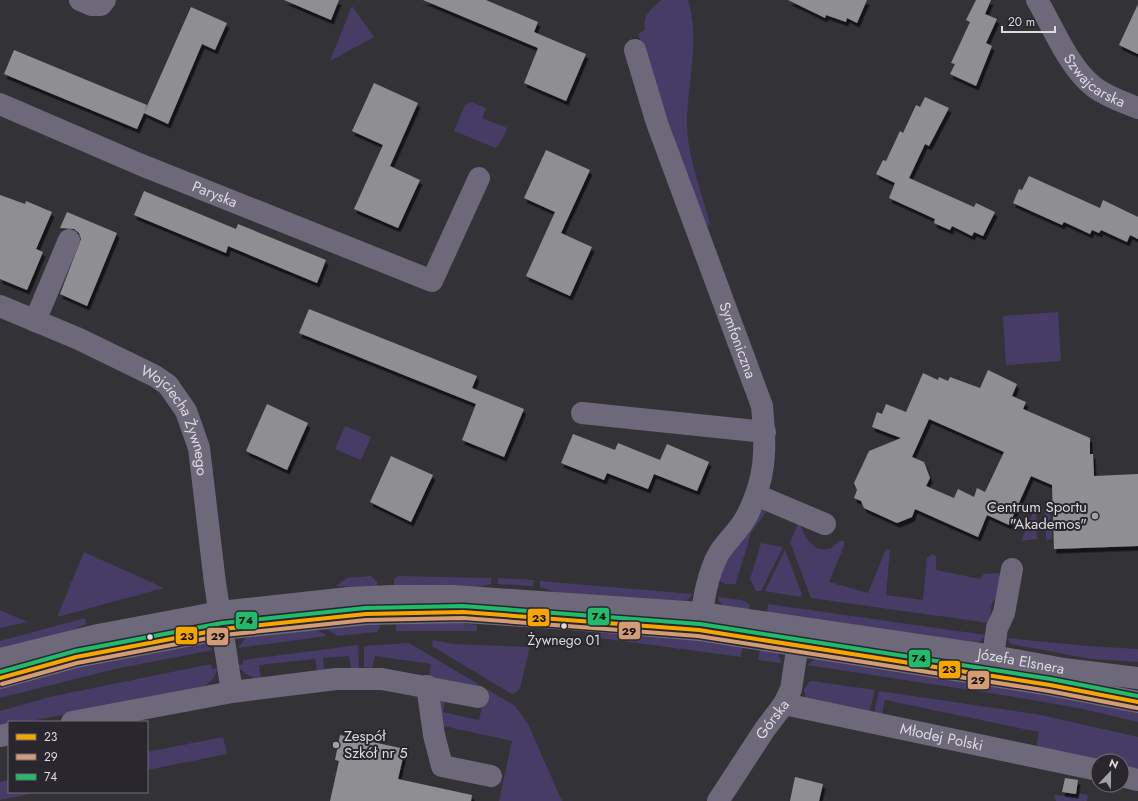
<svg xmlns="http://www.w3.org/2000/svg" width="1138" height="801" font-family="Jost,sans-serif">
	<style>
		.green { fill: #463c66 }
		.building { fill: #8f8e92; fill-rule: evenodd; filter: url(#shadow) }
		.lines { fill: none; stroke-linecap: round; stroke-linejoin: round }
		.minor { stroke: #6d697a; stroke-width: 22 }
		.bus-1-casing { stroke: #29272d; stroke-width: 7 }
		.bus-2-casing { stroke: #29272d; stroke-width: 7 }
		.bus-3-casing { stroke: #29272d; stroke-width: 7 }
		.bus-1 { stroke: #f7a600; stroke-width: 4 }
		.bus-2 { stroke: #d39c74; stroke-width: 4 }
		.bus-3 { stroke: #20bc6c; stroke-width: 4 }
		.poi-dot { fill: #a1a0a4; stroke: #29272d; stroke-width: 1.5 }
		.bus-dot { fill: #dcdbdf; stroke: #29272d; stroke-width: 1.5 }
		.labels { text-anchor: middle; stroke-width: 4; stroke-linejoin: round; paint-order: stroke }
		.bus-label { font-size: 14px; fill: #dcdbdf; stroke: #29272d }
		.street-label { font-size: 15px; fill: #dcdbdf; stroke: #29272d }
		.poi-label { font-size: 15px; fill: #dcdbdf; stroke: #29272d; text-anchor: end }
		.line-badge { stroke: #29272d; stroke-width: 1.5 }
		.pale-badge-label { font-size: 11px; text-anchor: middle; font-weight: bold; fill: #111 }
	</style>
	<defs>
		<filter id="shadow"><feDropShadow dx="2.5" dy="4.5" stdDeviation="0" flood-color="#0009"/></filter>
	</defs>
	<rect width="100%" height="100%" fill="#333237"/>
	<!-- green -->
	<g class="green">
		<path d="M 661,0 L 688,0 C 700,40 688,80 687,121 C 686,152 702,193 710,224 L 705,227 L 638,34 L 645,30 C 642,15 651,10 661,0 Z"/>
		<polygon points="352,6 374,37 330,61"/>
		<polygon points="471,102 486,108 482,118 507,128 503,138 496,148 454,131 465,105"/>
		<polygon points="1058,312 1061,361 1006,365 1003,316"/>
		<polygon points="345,426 371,437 361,460 335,449"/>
		<polygon points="1048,509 1050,509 1052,539 1046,540 1045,512"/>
		<polygon points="764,510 766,512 751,533 736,583 735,584 725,584 718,580 722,568 759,512"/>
		<polygon points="1034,510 1036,510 1037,539 1021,541"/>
		<path d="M 799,521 C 805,542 820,561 840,541 L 844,541 L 844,546 L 829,582 L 868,593 L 886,549 L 888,549 L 890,551 L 886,595 L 923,600 L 927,558 L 932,554 L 936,556 L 936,570 L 980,579 L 984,574 L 998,573 L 1001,576 L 1002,591 L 992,603 L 989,623 L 811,598 L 790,542 Z"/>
		<polygon points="761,543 783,547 761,591 756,591 750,579"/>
		<polygon points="785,550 802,594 801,597 765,591"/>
		<polygon points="84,552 164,588 57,617"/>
		<polygon points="371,576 377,582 378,588 336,586 347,578"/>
		<polygon points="398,576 491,578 491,584 472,589 394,588 394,579"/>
		<polygon points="498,578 534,580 533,586 498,584"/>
		<polygon points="540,581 693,594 686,601 564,595 540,587"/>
		<path d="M 717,597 L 742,600 L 749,604 L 750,606 L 749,613 C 735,611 724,611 717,597 Z"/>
		<polygon points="768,604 986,635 978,644 766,616"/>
		<polygon points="0,610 27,622 0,628"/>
		<polygon points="85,618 86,624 63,634 0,654 0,641"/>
		<polygon points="396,618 418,618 477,625 477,631 396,631"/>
		<polygon points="379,620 380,628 377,632 337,636 320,625"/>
		<polygon points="310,625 327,636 238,648 247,636"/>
		<polygon points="642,631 743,642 741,657 585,636 585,634"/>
		<polygon points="1007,638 1088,646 1138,649 1138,662 1091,659 1011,644"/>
		<polygon points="433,640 453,644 530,647 520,688 514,694 510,693 432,646"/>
		<polygon points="205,643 213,650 115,669 0,698 0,684 50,671"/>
		<polygon points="409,643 515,706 528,724 562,801 499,801 512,741 443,726 439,701 445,699 443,712 479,720 482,706 429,678 431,664 375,656 372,668 364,667 364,646"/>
		<path d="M 358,645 L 359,668 L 351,668 L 349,656 L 323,658 L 324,671 L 317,672 L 315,659 L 259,665 L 261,679 C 252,678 242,674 238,665 L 243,665 L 243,660 Z"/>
		<polygon points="761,645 777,653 782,663 758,660"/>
		<polygon points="818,657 1138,709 1138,722 1083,709 1015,697 807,665"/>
		<path d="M 211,664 L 212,669 L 217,668 C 216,678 210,683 202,687 L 26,722 L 9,722 L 9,725 L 0,727 L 0,711 L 49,697 Z"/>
		<polygon points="812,681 875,690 869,713 806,699 804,690 809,682"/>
		<polygon points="879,691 1041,715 1138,737 1138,773 1122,769 1122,761 1098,761 1036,748 1039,732 885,700 882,715 874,714"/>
		<polygon points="223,737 227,754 147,770 147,752"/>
		<polygon points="9,780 9,792 39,792 0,800 0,782"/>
		<polygon points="1078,793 1088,795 1087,801 1056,801 1054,795 1077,797"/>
	</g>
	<!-- building -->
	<g class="building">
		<polygon points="284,0 339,0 331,20"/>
		<polygon points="423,0 486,0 538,22 534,32 586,54 566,101 524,83 538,48"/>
		<polygon points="788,0 867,0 857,23 847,18 846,22 826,15 825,18"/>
		<polygon points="976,0 991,0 985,14 997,19 986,43 992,46 976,86 950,74 955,64 951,63 970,22 966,20"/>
		<polygon points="1138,4 1138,54 1119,45"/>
		<polygon points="191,7 227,23 215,50 202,44 168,124 144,113 137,129 4,74 14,50 147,105 144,113"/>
		<polygon points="374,83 418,103 390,166 420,180 398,228 354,209 383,145 352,131"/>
		<polygon points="925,97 949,108 929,146 925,144 909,178 974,207 976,203 995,212 983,236 974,232 972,236 952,226 950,230 934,223 935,219 889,198 895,183 876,174 883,160 886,161 900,131 903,133 916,105 920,107"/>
		<polygon points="546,150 590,170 561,233 592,247 570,296 526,276 555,212 524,198"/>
		<polygon points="1029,176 1100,208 1103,200 1138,217 1138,239 1130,235 1127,242 1101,230 1099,233 1092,230 1090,234 1064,222 1062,225 1013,203 1019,189 1022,190"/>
		<polygon points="144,191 236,229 238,224 326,260 317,283 228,246 226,253 134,215"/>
		<polygon points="0,195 25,204 26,201 52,212 36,249 43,252 27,290 0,279"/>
		<polygon points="67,212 117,233 87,306 60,294 81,239 79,233 74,229 60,228"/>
		<polygon points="309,309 477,376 472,388 524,409 504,457 462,440 476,404 299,333"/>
		<path d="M 988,370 L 1017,384 L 1012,396 L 1026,402 L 1023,409 L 1090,438 L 1090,454 L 1093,454 L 1094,476 L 1138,474 L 1138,546 L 1054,549 L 1052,485 L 1031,476 L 1009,525 L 987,515 L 978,537 L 915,509 L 912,517 L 897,523 L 864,508 L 861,501 L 854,498 L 857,490 L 854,483 L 869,451 L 901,438 L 872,427 L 877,412 L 882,414 L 886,404 L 906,412 L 923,373 L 938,380 L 939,377 L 948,381 L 950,377 L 980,388 ZM 929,419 L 1004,452 L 985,492 L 977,488 L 974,497 L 958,489 L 954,498 L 926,486 L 930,478 L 924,462 L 912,457 Z"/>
		<polygon points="267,404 308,423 287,470 246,451"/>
		<polygon points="573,434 615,450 618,443 660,460 667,444 709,462 697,491 654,474 648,489 607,473 604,480 561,463"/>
		<polygon points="391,456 433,475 411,522 370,502"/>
		<polygon points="340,735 405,749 398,779 472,795 471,801 330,801 339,761 335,760"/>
		<polygon points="795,777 823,784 819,801 790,801"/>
		<polygon points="1065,778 1078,780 1076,794 1062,792"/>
	</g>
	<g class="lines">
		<!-- minor -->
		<g class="minor">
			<polyline points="80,0 92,5 101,5 105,0"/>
			<path id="s1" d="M 1037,0 C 1053,27 1069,68 1094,87 C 1107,97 1123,102 1138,108"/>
			<path id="s2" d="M 635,50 L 657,123 L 762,406 C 765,437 767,467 755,497 C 751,508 746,520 738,529 C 732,537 724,545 719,553 C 707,574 703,603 700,627"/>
			<path id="s3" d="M 0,104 L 139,164 L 432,281 L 479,178"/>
			<path id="s4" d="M 0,306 L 79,339 L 155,376 L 168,385 L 186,411 L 199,448 L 215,583 L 232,692"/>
			<polyline points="35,321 69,240"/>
			<polyline points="582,413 765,432"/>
			<polyline points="756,495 825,524"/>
			<polyline points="993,656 997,628 1004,613 1012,569"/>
			<path id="s5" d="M 0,659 L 98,635 L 220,612 L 349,598 L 391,596 L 453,596 L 701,613 L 993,656 L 1064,669 L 1138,678"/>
			<polyline points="0,678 76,657 223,629 366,614 463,612 571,619 699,630 1050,685 1138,702"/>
			<polyline points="427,686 434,735 442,766 491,776"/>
			<path id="s6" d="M 784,704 L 1098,770"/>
			<polyline points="72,722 232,692 336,679 382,679 478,697"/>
			<polyline points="0,736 9,734"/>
			<polyline points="1122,776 1138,780"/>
			<path id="s7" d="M 718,801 L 765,729 L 784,704 L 791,689 L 800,631"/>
		</g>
		<!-- bus-1 casing -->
		<g class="bus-1-casing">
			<polyline id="bus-1" points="0,678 76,657 223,629 366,614 463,612 699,630 1050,685 1138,702"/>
		</g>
		<!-- bus-2 casing -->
		<g class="bus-2-casing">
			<polyline id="bus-2" points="2,684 77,663 224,635 366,620 463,618 698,636 1049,691 1137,708"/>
		</g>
		<!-- bus-3 casing -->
		<g class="bus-3-casing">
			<polyline id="bus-3" points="0,672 75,651 222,623 365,608 463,606 700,624 1051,679 1138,696"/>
		</g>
		<!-- bus-1 -->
		<use href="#bus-1" class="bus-1"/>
		<!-- bus-2 -->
		<use href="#bus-2" class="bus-2"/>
		<!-- bus-3 -->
		<use href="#bus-3" class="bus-3"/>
	</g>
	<!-- markers -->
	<g class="poi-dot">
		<circle cx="1095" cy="516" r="4"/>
		<circle cx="336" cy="745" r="4"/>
	</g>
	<g class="bus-dot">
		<circle cx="564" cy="626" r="3.5"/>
		<circle cx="150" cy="637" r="3.5"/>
	</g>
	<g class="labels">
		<!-- bus labels -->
		<g class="bus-label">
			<text x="564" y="645">Żywnego 01</text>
		</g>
		<!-- street labels -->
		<g class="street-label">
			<text dy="5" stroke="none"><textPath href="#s1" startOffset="101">Szwajcarska</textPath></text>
			<text dy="5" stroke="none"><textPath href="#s3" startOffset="233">Paryska</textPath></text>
			<text dy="5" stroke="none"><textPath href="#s2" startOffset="308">Symfoniczna</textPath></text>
			<text dy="5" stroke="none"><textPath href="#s4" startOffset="220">Wojciecha Żywnego</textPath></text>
			<text dy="5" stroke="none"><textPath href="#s5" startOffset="1031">Józefa Elsnera</textPath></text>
			<text dy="5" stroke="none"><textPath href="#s7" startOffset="98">Górska</textPath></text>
			<text dy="5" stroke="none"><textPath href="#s6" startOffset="161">Młodej Polski</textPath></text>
		</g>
		<!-- poi labels -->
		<g class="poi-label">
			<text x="1087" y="512">Centrum Sportu<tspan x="1087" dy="17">"Akademos"</tspan></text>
			<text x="344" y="741" text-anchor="start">Zespół<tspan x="344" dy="17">Szkół nr 5</tspan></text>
		</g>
	</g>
	<g class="line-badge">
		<rect x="587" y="607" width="23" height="19" rx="4" fill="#20bc6c"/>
		<rect x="527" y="608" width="23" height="19" rx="4" fill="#f7a600"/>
		<rect x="235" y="611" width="23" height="19" rx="4" fill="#20bc6c"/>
		<rect x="618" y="621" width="23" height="19" rx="4" fill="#d39c74"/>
		<rect x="175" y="626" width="23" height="19" rx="4" fill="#f7a600"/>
		<rect x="206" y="627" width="23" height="19" rx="4" fill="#d39c74"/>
		<rect x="908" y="649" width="23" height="19" rx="4" fill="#20bc6c"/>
		<rect x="938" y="660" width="23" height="19" rx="4" fill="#f7a600"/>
		<rect x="967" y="670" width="23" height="20" rx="4" fill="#d39c74"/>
	</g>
	<g class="pale-badge-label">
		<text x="599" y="620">74</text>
		<text x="539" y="622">23</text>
		<text x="246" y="624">74</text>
		<text x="629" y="635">29</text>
		<text x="187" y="640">23</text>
		<text x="218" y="640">29</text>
		<text x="919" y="662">74</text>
		<text x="949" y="673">23</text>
		<text x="978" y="684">29</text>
	</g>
	<!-- legend -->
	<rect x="8" y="721" width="140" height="72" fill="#29272d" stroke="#716f74"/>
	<rect x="16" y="734" width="20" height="6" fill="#f7a600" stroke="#716f74"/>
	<text x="44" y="741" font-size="12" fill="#dcdbdf">23</text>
	<rect x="16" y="754" width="20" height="6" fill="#d39c74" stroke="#716f74"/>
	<text x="44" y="761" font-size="12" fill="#dcdbdf">29</text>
	<rect x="16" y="774" width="20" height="6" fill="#20bc6c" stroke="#716f74"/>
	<text x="44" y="781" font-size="12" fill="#dcdbdf">74</text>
	<!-- north arrow -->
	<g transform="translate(1110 773) rotate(22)"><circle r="19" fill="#29272d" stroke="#716f74"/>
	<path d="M0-3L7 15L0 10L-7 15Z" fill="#a1a0a4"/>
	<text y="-6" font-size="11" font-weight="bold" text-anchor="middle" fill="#dcdbdf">N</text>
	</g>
	<!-- scale -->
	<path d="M1002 26v6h53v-6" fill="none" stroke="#dcdbdf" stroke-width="2"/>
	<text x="1008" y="26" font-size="12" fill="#dcdbdf" stroke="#29272d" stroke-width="3" paint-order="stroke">20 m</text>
</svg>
